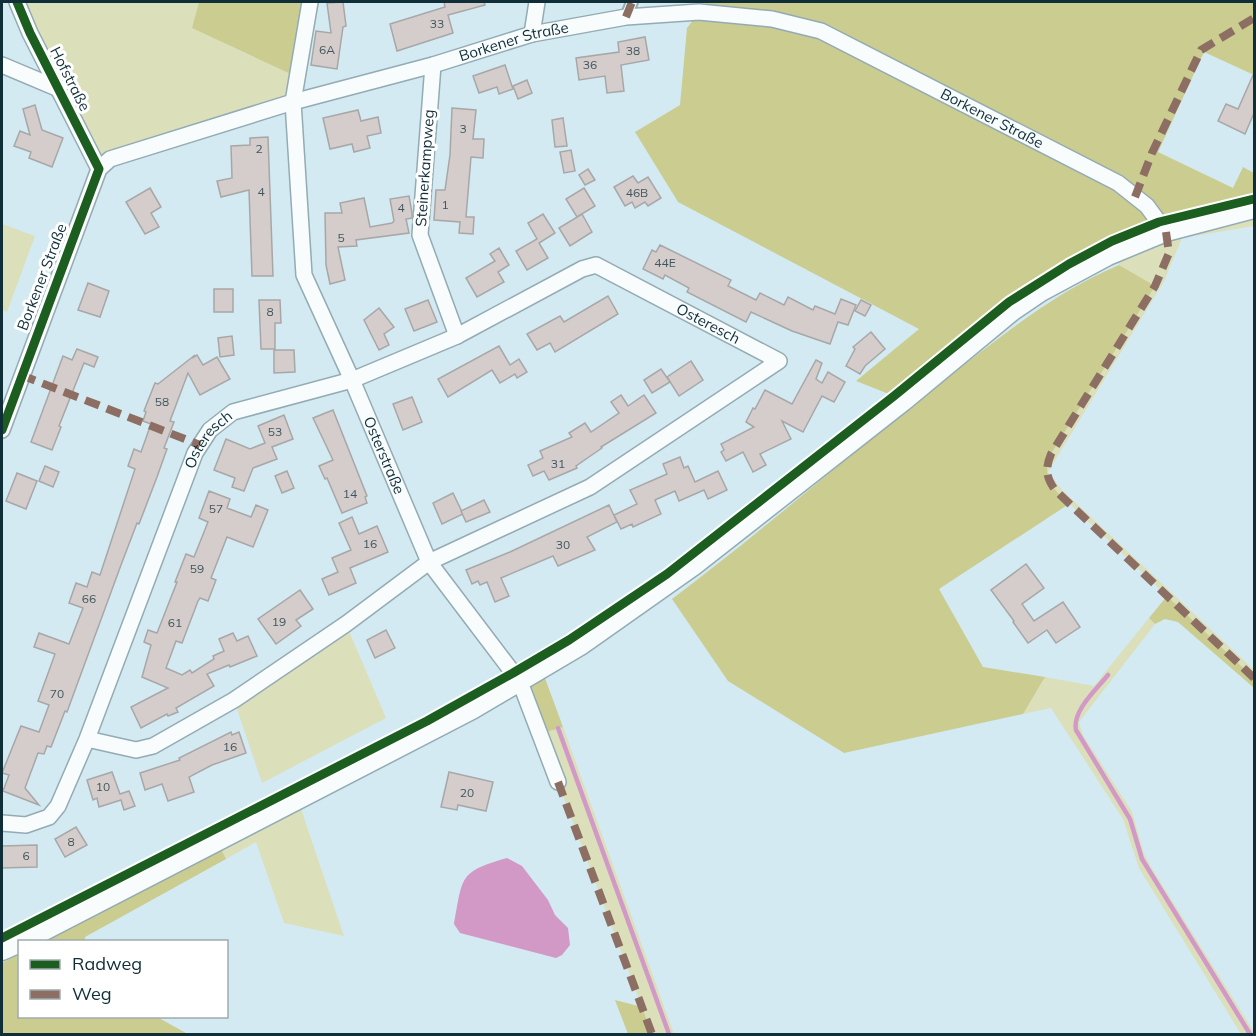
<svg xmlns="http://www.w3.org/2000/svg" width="1256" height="1036" font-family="Mulish,sans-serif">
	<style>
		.green { fill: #dbe0ba }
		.forest { fill: #cbcc8f }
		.water { fill: #d299c6 }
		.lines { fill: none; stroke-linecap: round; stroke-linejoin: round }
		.stream { stroke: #d299c6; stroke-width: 4.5 }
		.building { fill: #d4cdcb; stroke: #a8a7a7; stroke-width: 1.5 }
		.pedestrian-casing { stroke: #93abb3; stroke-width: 14 }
		.minor-casing { stroke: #93abb3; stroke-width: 18 }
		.tertiary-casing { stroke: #93abb3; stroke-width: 21 }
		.pedestrian { stroke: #f8fcfd; stroke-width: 10 }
		.minor { stroke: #f8fcfd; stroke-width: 15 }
		.tertiary { stroke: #f8fcfd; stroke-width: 18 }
		.quiet { stroke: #8d6e63; stroke-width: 8; stroke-dasharray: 15 8; stroke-linecap: butt }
		.cycleway-casing { stroke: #fff; stroke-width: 13 }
		.cycleway { stroke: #1b5e20; stroke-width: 9 }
		.labels { text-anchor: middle; stroke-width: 6; stroke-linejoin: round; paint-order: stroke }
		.number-label { font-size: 12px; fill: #41565d }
		.street-label { font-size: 15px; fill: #102e38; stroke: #fff }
	</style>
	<rect width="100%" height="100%" fill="#d3eaf2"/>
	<!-- green -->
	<g class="green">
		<polygon points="17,2 199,2 193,28 297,77 293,102 99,169"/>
		<path d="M 1254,217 L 1254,226 L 1182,238 L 1164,281 L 1048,472 L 1062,490 L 1254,670 L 1254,678 L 1055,490 C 1046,477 1045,469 1051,454 L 1154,286 L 1119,265 L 1116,258 L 1139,249 Z"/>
		<polygon points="2,224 35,236 7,312 2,310"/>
		<polygon points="1149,618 1155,624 1079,722 1083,735 1132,812 1144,854 1151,867 1254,1032 1254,1034 1241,1034 1139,868 1123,819 1051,708 1023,714 1045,677 1094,686"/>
		<polygon points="346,624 386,718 262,783 234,700"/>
		<polygon points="563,727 674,1034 652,1034 540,734"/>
		<polygon points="298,800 344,936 284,923 256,842 226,859 220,847"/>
	</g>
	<!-- forest -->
	<g class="forest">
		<polygon points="199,2 310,2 297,77 192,28"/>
		<path d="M 707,2 L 1254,2 L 1254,75 L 1204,52 L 1158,152 L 1233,188 L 1243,167 L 1254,173 L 1254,199 C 1168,210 1081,250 1011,301 C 970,330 933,365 894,396 L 856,381 L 919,329 L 678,202 L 635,132 L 680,105 L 687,28 Z"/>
		<path d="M 1119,265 L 1155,286 L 1051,454 C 1041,478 1052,487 1069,504 L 939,589 L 983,667 L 1045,677 L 1023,714 L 844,753 L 728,681 L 672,599 C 766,528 855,450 948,377 C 1003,335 1055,292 1119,265 Z"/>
		<polygon points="1167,596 1254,678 1253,687 1178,622 1165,619 1155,624 1149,618"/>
		<polygon points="542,670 563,727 540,734 520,682"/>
		<polygon points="220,847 226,859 85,937 85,941 45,942"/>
		<polygon points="19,954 20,1016 157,1017 186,1033 194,1034 2,1034 2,963"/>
		<polygon points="615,1000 642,1007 652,1034 628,1034"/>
	</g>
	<!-- water -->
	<path class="water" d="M 507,858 L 522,866 L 548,900 L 555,915 L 568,928 L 570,945 L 562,955 L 556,958 L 460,933 L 454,924 C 463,877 458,872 507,858 Z"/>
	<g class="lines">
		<!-- stream -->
		<g class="stream">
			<path d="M 1108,675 C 1096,690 1072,711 1076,730 L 1130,819 L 1142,859 L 1250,1034"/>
			<polyline points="558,728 669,1034"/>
		</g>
	</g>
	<!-- building -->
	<g class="building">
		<polygon points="343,2 346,26 343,27 337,69 311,65 316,31 331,33 327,3"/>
		<polygon points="444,2 484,2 485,5 448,15 453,33 397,51 390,24 445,7"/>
		<polygon points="645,37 649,60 621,65 624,91 607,93 605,76 579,80 576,58 619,52 618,42"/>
		<polygon points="505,65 513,89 499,94 497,87 479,93 473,76"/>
		<polygon points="1254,73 1254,113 1245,134 1218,121 1226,104 1238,109"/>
		<polygon points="527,80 532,93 518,99 513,86"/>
		<polygon points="35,105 42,130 63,138 52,167 29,158 31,152 14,146 20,131 30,135 23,109"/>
		<polygon points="452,108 476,110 473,139 484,139 483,158 471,157 466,217 474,217 473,234 459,233 460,222 434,220 436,190 445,190 450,155"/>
		<polygon points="358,110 361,121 378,117 381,133 367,136 370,148 354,152 352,144 330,149 323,118"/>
		<polygon points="563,118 567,146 555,147 552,120"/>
		<polygon points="268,137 273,276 252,276 249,190 221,197 217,181 232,178 231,146 250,145 250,138"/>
		<polygon points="571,150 575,171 564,173 560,152"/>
		<polygon points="588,169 595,180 585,185 579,175"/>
		<polygon points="633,176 638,183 648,177 661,198 648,206 645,202 635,208 632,202 625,206 614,187"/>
		<polygon points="150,188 161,207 151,213 159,227 145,234 126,202"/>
		<polygon points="584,188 595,206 577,217 566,199"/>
		<polygon points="409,196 412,213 412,218 406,219 409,233 356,240 357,246 338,247 345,280 330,284 326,265 325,213 342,213 340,203 364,198 370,227 392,223 394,221 390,199"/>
		<polygon points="543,214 555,233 539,243 548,258 527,270 516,251 537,239 528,223"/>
		<polygon points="582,214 592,232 570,246 559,228"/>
		<polygon points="660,245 731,280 728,286 756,300 760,293 784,305 788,297 813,310 815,306 835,314 841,299 856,305 848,325 838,322 830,344 792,331 751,312 746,322 687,292 689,288 665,275 663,279 643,269 652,250 656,252"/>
		<polygon points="499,248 509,265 498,272 504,282 477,297 466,278 495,261 490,254"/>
		<polygon points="88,283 109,291 100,317 78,310"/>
		<rect x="214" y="289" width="19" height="23"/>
		<polygon points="608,296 618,314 555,352 550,343 537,350 527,334 560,316 564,322"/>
		<polygon points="259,300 280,300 281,323 275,323 275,349 261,349"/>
		<polygon points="428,300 437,322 414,331 405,309"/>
		<polygon points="861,300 871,305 865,316 855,311"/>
		<polygon points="379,308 394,327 384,334 389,345 379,350 364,320"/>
		<polygon points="871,332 885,349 865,366 860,374 846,366 855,349 853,347"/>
		<polygon points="232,336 234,355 220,357 218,338"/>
		<polygon points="499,346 510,365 519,359 527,372 517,378 515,374 500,383 492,370 448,397 438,379"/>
		<polygon points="77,349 98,357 94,367 84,363 59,426 61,427 52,450 31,442 63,356 72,360"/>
		<polygon points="274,350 294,350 295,372 274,373"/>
		<polygon points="195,355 194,357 197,355 203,365 217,357 230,379 200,395 188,373 170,421 174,422 164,448 167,449 157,477 139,524 137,523 121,565 67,712 65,711 51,747 47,746 44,754 38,753 25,788 39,805 3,791 9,775 2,773 21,726 39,732 49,705 38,701 55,654 34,647 39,633 69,644 83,608 69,603 76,583 87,587 92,572 100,575 135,469 128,466 134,449 141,452 151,424 143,421 146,412 144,411 155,383 158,384"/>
		<polygon points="816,360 822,363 816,379 822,383 828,372 845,382 834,402 822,396 803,432 782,421 791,439 760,454 766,465 753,472 743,452 726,461 721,452 724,450 721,444 754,427 746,422 753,408 755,409 765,390 792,404"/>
		<polygon points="691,361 703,380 679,396 667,377"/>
		<polygon points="661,369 670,382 652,393 644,380"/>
		<polygon points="621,395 628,406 644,395 656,413 601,447 602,448 576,466 577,468 549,480 544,471 533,476 528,465 543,458 540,451 572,437 569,433 585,423 591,432 619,413 611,402"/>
		<polygon points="412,397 422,422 403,430 393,404"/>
		<polygon points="333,410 367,496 365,497 367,503 342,513 327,478 325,479 319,466 333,460 313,418"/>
		<polygon points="284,415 293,439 272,447 277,459 253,468 244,491 232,487 235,478 214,470 226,439 250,449 265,443 258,426"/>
		<polygon points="680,457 684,468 688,466 695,482 718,471 727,490 708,499 704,490 679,501 675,491 655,500 661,514 633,527 632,524 621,529 614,515 637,504 630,490 667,474 663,464"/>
		<polygon points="45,466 59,472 53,487 39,481"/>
		<polygon points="287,471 294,488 282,493 275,476"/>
		<polygon points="17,473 37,481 26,509 6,501"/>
		<polygon points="209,491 230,499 227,508 251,517 256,505 268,510 253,547 227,537 211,578 216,580 208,601 200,598 198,601 182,643 176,641 166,668 182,675 190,670 192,673 214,659 213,656 224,651 219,639 233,633 237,641 248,636 257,656 230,667 229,665 207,674 214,686 176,708 178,712 168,716 167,714 141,728 131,707 168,688 142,677 151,645 144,642 148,630 157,633 177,582 175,582 186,554 194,557 208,522 199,518"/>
		<polygon points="453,493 463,514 442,524 433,503"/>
		<polygon points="484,500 490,512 466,522 461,511"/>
		<polygon points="609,505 617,522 587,537 595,550 558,566 553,556 501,578 509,596 495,602 487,582 480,585 478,581 472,584 466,570 510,552"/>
		<polygon points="352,517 359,534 377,526 388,552 350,568 356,583 329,595 322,579 338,572 332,558 351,550 339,523"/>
		<polygon points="1026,564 1044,588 1022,604 1034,621 1063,602 1080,627 1056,643 1047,630 1028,643 1013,622 1014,621 991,590"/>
		<polygon points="300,590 313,609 296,620 301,626 276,644 258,619"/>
		<polygon points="386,630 395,648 375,658 367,640"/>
		<polygon points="231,732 232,735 239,732 246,753 212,765 189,777 194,792 168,801 162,784 145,790 140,773 180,760 179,758"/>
		<polygon points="112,772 120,794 129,791 135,806 124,810 121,800 99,807 97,798 93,800 87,780"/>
		<polygon points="449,772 493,782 486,811 458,805 457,810 441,807"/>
		<polygon points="76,827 87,845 65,857 55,839"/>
		<polygon points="37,845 37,867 2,868 2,846"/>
	</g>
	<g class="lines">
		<!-- pedestrian casing -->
		<g class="pedestrian-casing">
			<polyline id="pedestrian" points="626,17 632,2"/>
		</g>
		<!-- minor casing -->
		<g class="minor-casing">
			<g id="minor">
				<polyline points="17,2 30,33 99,169"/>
				<path id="s1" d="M 310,2 L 293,102 L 304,275 L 352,380 L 429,562 L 520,682 L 558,782"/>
				<polyline points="532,34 537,2"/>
				<polyline points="2,65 59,89"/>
				<polyline points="433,65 420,235 457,336"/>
				<path id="s2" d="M 2,430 L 99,169 L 110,159 L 293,102 L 433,65 L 532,34 L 626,17 L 699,12 L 772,19 L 821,31 L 1118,183 L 1147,206 L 1166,232"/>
				<path id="s3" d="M 2,823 L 26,825 L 49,817 L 58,806 L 87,739 L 195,453 L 210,430 L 233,412 L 352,380 L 457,336 L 582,269 L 596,265 L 779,361 L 590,487 L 429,562 L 346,624 L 234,700 L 153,746 L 136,750 L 87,739"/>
			</g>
		</g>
		<!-- tertiary casing -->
		<g class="tertiary-casing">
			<g id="tertiary">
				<polyline points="23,942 472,710 582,645 694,566 903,402 1013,311 1041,292 1108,256 1166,232 1254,209"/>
				<polyline points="2,951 20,943"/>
			</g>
		</g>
		<!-- pedestrian -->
		<use href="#pedestrian" class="pedestrian"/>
		<!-- minor -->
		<use href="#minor" class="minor"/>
		<!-- tertiary -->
		<use href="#tertiary" class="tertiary"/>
		<!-- quiet -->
		<g class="quiet">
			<polyline points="626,17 632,2"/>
			<polyline points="1135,197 1152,153 1201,50 1254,18"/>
			<path d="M 1166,232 L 1169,253 L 1155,286 L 1051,454 C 1045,469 1046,477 1055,490 L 1254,678"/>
			<polyline points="21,375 200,445"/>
			<polyline points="558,782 652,1034"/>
		</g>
		<!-- cycleway casing -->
		<g class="cycleway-casing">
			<g id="cycleway">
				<polyline points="2,430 99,169 30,33 17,2"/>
				<polyline points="2,938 427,721 513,673 569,640 667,574 894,396 1009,302 1069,264 1112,241 1159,222 1254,199"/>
			</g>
		</g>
		<!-- cycleway -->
		<use href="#cycleway" class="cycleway"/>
	</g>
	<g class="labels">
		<!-- number labels -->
		<g class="number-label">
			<text x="437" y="28">33</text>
			<text x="327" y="54">6A</text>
			<text x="633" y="55">38</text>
			<text x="590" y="69">36</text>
			<text x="463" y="133">3</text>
			<text x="259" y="153">2</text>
			<text x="261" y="196">4</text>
			<text x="637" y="197">46B</text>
			<text x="445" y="209">1</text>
			<text x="401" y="212">4</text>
			<text x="341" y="242">5</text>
			<text x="665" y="267">44E</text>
			<text x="270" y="316">8</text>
			<text x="162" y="406">58</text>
			<text x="275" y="436">53</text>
			<text x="558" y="468">31</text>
			<text x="350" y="498">14</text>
			<text x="216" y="513">57</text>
			<text x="370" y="548">16</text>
			<text x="563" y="549">30</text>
			<text x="197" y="573">59</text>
			<text x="89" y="603">66</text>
			<text x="279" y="626">19</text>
			<text x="175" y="627">61</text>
			<text x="57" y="698">70</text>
			<text x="230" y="751">16</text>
			<text x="103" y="791">10</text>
			<text x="467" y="797">20</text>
			<text x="71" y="846">8</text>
			<text x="26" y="860">6</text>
		</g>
		<!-- street labels -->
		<g class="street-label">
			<text dy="5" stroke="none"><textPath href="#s2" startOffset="714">Borkener Straße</textPath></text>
			<text transform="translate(70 79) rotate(63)" y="5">Hofstraße</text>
			<text dy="5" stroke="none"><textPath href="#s2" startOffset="1218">Borkener Straße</textPath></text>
			<text transform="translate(425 168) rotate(-86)" y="5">Steinerkampweg</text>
			<text transform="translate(42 277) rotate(-69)" y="5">Borkener Straße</text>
			<text dy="5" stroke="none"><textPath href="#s3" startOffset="1018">Osteresch</textPath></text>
			<text dy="5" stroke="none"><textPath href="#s3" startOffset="460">Osteresch</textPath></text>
			<text dy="5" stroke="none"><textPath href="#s1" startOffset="472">Osterstraße</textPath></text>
		</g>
	</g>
	<!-- border -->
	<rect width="1256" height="1036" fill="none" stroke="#102e38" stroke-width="6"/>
	<!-- legend -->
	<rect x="18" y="940" width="210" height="78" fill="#ffffff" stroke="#9fabaf" stroke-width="1.5"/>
	<rect x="30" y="960" width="30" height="9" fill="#1b5e20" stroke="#9fabaf" stroke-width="1.5"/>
	<text x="72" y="970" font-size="18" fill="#102e38">Radweg</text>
	<rect x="30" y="990" width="30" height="9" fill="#8d6e63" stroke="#9fabaf" stroke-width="1.5"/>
	<text x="72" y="1000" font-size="18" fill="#102e38">Weg</text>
</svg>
